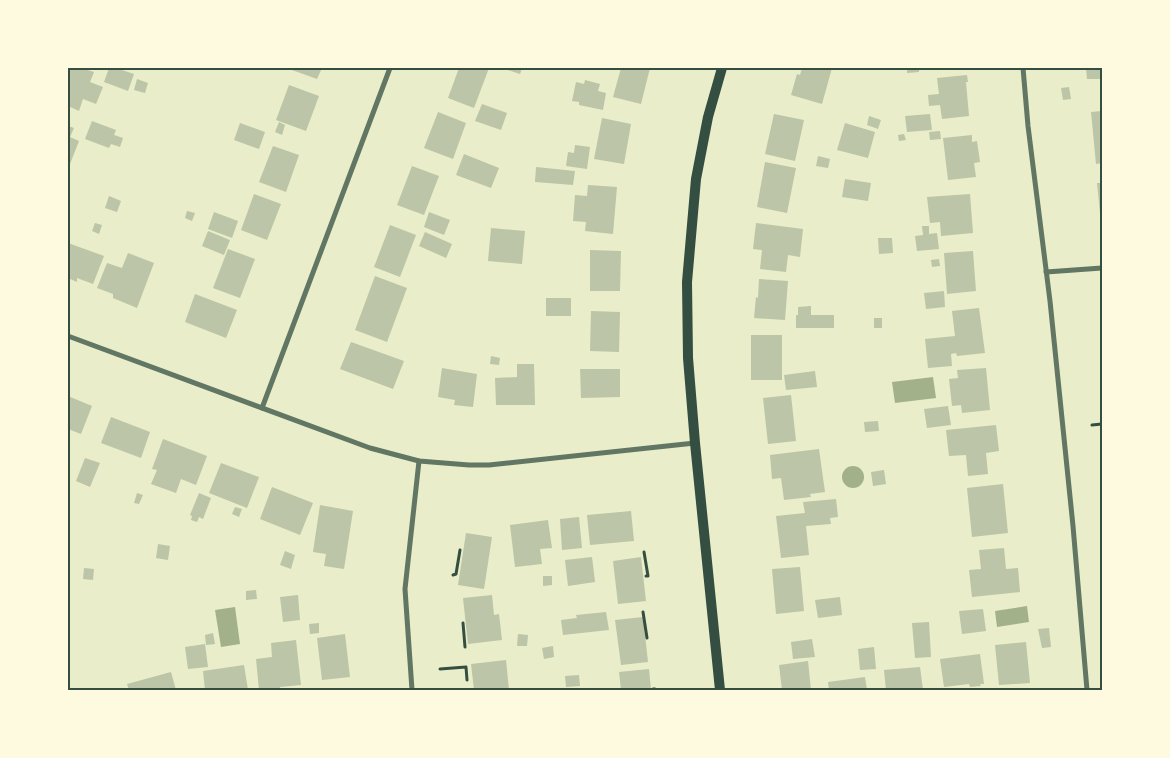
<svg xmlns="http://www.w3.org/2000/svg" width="1170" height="758" font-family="'Zilla Slab',serif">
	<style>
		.water { fill: #a3b18a }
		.building { fill: #bcc5a7 }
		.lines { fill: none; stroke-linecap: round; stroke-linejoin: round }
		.path { stroke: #344e41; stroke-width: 3 }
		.minor { stroke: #617663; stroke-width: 5 }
		.secondary { stroke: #344e41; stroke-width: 10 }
		.neatline { fill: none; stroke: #344e41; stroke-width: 2 }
	</style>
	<rect width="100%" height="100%" fill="#e9edc9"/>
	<!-- water -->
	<g class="water">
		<polygon points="933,377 936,398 895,403 892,382"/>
		<circle cx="853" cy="477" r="11"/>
		<polygon points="1027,606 1029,622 997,627 995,611"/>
		<polygon points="235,607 240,644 221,647 215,610"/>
	</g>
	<!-- building -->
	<g class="building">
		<polygon points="68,68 81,68 94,72 90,82 103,87 96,104 83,99 79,111 68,106"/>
		<polygon points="109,68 116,68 134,74 128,91 104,82"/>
		<polygon points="293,68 322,68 317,79 292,70"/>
		<polygon points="459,68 489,68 474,108 448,98"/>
		<polygon points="502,68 522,68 520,74"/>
		<polygon points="621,68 650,68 641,104 613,97"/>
		<polygon points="802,68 832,68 822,104 791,95 797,74 800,75"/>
		<polygon points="907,68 919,68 919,72 907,73"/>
		<polygon points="1086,68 1102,68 1102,79 1087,79"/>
		<polygon points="967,75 968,82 966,82 969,116 942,119 940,105 929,106 928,95 939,94 937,78"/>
		<polygon points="137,79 148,83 145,93 134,90"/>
		<polygon points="585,80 600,84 598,91 606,93 603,110 579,105 579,102 572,101 576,82 584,84"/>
		<polygon points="289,85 319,96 306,131 276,120"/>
		<polygon points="1069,87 1071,99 1063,100 1061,88"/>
		<polygon points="482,104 507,113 501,130 475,121"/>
		<polygon points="1102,111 1102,163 1096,164 1091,112"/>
		<polygon points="438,112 466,123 453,159 424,148"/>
		<polygon points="774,114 804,120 795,161 765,154"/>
		<polygon points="930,114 932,130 907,132 905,116"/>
		<polygon points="869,116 881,120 878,129 867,125"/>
		<polygon points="602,118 631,124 624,164 594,159"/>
		<polygon points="92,121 116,130 114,135 123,138 120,147 111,144 109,148 85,139"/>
		<polygon points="279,122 285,125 282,135 275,132"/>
		<polygon points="240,123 265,132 259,149 234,140"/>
		<polygon points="845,123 875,132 868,158 837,150"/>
		<polygon points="68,126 74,128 70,137 79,141 70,164 68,164"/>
		<polygon points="940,131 941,139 930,140 929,132"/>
		<polygon points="904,134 906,140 899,141 898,135"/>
		<polygon points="972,135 972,142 977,141 980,162 974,163 976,177 948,180 943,138"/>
		<polygon points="575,145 590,147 587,169 566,166 568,152 574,153"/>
		<polygon points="273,146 299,155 286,192 259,182"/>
		<polygon points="464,154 499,168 491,188 456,175"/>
		<polygon points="818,156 830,159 828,168 816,166"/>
		<polygon points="765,162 796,168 787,213 757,207"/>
		<polygon points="412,166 439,176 424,215 397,205"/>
		<polygon points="536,167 575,171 573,185 535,182"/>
		<polygon points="845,179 871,183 868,201 842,197"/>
		<polygon points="1097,183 1102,183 1102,212 1100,213"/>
		<polygon points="588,185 617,187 613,234 585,231 586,222 573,221 575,195 587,196"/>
		<polygon points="254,194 281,204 267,240 241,230"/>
		<polygon points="970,194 973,233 941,236 940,222 930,223 927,197"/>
		<polygon points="109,196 121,201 117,212 105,208"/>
		<polygon points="187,211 195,213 192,221 185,218"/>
		<polygon points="214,212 238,221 232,238 208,229"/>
		<polygon points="429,212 450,220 444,235 424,227"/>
		<polygon points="95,223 102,225 99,234 92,231"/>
		<polygon points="756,223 803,229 800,257 788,255 786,272 760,269 762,250 753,249"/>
		<polygon points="390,225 416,235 400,277 374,267"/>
		<polygon points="922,226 929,226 929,234 937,233 939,249 917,251 915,236 923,235"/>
		<polygon points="491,228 525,231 522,264 488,261"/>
		<polygon points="208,231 230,240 224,255 202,246"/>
		<polygon points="425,232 452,244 446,258 419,246"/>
		<polygon points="878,238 892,238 893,253 879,254"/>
		<polygon points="68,243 104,256 93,284 77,278 77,282 68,278"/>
		<polygon points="228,249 255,259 240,298 213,288"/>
		<polygon points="590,250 621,251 620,291 590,291"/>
		<polygon points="973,251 976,291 947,294 944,253"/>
		<polygon points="128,253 154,263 137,308 113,298 113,294 97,288 107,263 122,268"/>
		<polygon points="939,259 940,266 932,267 931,260"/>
		<polygon points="375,276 407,288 387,342 355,330"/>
		<polygon points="759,279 788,281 785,320 754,318 756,297 758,298"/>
		<polygon points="944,291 945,307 926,309 924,293"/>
		<polygon points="195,294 237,310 226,338 185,322"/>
		<rect x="546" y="298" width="25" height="18"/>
		<polygon points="811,306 811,315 834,315 834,328 796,328 796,315 798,315 798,307"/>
		<polygon points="979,308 985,353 957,356 956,353 951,354 952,366 928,368 925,339 955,336 952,311"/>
		<polygon points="591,311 620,312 619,352 590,351"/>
		<rect x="874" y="318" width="8" height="10"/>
		<rect x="751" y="335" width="31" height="45"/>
		<polygon points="351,342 404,361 393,389 340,369"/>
		<polygon points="491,356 500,358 499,365 490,364"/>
		<polygon points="517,364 534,364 535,405 496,405 495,378 517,377"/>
		<polygon points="442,368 477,374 473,407 454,405 455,400 438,397"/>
		<polygon points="986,368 990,410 962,413 961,405 952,406 949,379 958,378 957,370"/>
		<polygon points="580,369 620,369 620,397 581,398"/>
		<polygon points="815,371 817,387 786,390 784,375"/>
		<polygon points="791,395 796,441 768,444 763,398"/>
		<polygon points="68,396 92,406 81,434 68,429"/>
		<polygon points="948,406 951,425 927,428 924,409"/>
		<polygon points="111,417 150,432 141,458 101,443"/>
		<polygon points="878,421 879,431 865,432 864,422"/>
		<polygon points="996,425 999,451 986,453 988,474 968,476 966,455 949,456 946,430"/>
		<polygon points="163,439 207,456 196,485 181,479 176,493 151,484 157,470 152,469"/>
		<polygon points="819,449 825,492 810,494 811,497 784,500 781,478 772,479 770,455"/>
		<polygon points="85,458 100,463 90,487 76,481"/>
		<polygon points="221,463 259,477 247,508 209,493"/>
		<polygon points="884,470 886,484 873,486 871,472"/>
		<polygon points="1003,484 1008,533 972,537 967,488"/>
		<polygon points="272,487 313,503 300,535 260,519"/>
		<polygon points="137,493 143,495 139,504 134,503"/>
		<polygon points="199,493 211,498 203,519 199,517 197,522 191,520 192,516 190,515"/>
		<polygon points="836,499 838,517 830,518 831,524 806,526 809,555 781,558 776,516 805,513 803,502"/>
		<polygon points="320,505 353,511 344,569 324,566 326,554 313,552"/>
		<polygon points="235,507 242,509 239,517 232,514"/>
		<polygon points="631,511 634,541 590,545 587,515"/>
		<polygon points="579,517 582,548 562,550 560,519"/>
		<polygon points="548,520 552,548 540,549 542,564 515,567 510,525"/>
		<polygon points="466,533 492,537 484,589 458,585"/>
		<polygon points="158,544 170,546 168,560 156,558"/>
		<polygon points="1004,548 1006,569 1018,568 1020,592 972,597 969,570 981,569 979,550"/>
		<polygon points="285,551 295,555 291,569 280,565"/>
		<polygon points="592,557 595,582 568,586 565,560"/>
		<polygon points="641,557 646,601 618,604 613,561"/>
		<polygon points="800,567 804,611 776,614 772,569"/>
		<polygon points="84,568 94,569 93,580 83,579"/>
		<polygon points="543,576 552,576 552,585 543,586"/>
		<polygon points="256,590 257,599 246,600 246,591"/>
		<polygon points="298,595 300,620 283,622 280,597"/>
		<polygon points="492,595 494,615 499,614 502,640 468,644 463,598"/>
		<polygon points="840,597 842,615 818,618 815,600"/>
		<polygon points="983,609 986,631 962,634 959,611"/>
		<polygon points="606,612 609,630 563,635 561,620 577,618 576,615"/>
		<polygon points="643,617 648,662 621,665 615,620"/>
		<polygon points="929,622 931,657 915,658 912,623"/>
		<polygon points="319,623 319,633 310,634 309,624"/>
		<polygon points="1049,628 1051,647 1042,648 1038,629"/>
		<polygon points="213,633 215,644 206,645 205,635"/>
		<polygon points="345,634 350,677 322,680 317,638"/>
		<polygon points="518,634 528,635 527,646 517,646"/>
		<polygon points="812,639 815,657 793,659 791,642"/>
		<polygon points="296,640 301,685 280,687 280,690 259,690 256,659 272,657 271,643"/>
		<polygon points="1026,642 1030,683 999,685 995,645"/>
		<polygon points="205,644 208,667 188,669 185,647"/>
		<polygon points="553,646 554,657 544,659 542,648"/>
		<polygon points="874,647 876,669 860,670 858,649"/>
		<polygon points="980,654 984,684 980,684 981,686 970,687 969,684 944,687 940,659"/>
		<polygon points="506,660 509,690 474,690 471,664"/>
		<polygon points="808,661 811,690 782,690 779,665"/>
		<polygon points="244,665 248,690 205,690 203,671"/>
		<polygon points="920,667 923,690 886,690 884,670"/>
		<polygon points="649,669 651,690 621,690 619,672"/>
		<polygon points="171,672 176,690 129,690 127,684"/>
		<polygon points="579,675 580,686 566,687 565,676"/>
		<polygon points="865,677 867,690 829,690 828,682"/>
	</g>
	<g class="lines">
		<!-- path -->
		<g class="path">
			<polyline points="1092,425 1102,424"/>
			<polyline points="644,552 648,576 646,576"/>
			<polyline points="453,575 456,574 460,550"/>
			<polyline points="643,612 647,638"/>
			<polyline points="463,623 465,647"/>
			<polyline points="440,669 466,667 467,680"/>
			<polyline points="653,689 655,689 655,690"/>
		</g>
		<!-- minor -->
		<g class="minor">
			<polyline points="1023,68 1028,126 1050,301 1073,526 1087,690"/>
			<polyline points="1046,272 1102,268"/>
			<polyline points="68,336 370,448 419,461 469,465 489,465 695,443"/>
			<polyline points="262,408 390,68"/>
			<polyline points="412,690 405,589 419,461"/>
		</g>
		<!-- secondary -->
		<polyline class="secondary" points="720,690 695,443 688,358 687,282 696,179 708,117 722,68"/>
	</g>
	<!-- border -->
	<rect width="1170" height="758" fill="none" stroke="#fefae0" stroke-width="138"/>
	<rect x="69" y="69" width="1032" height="620" class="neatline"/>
</svg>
